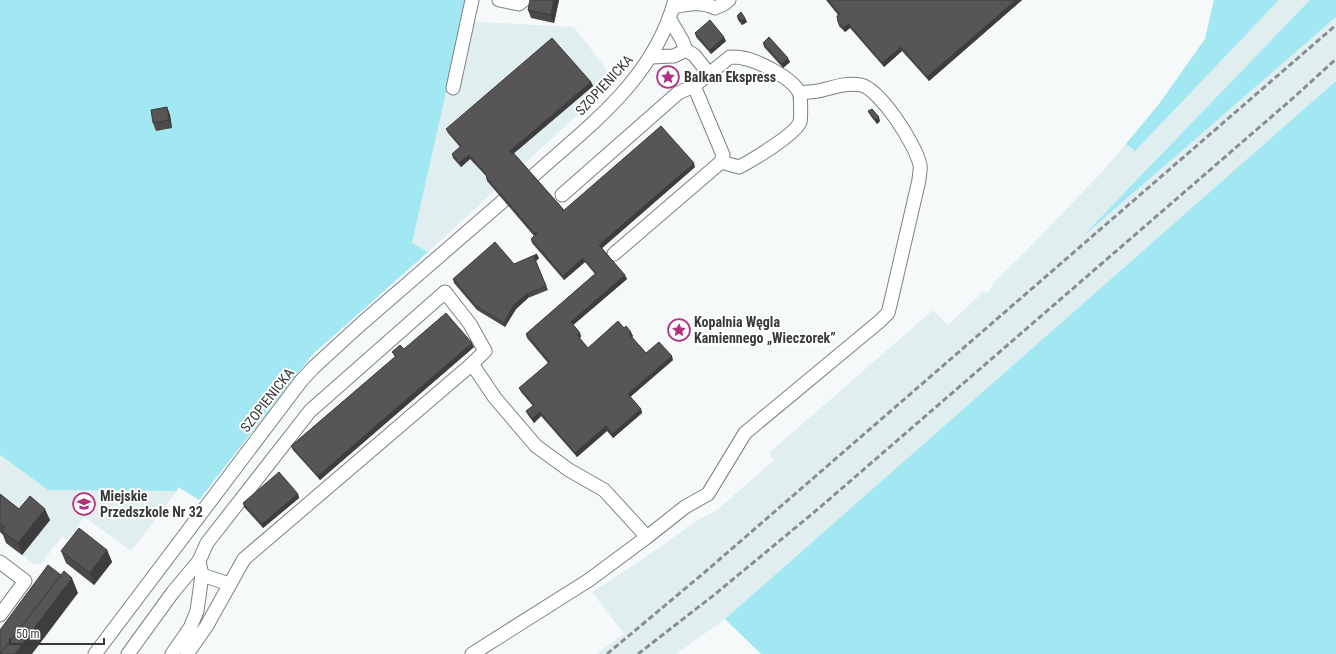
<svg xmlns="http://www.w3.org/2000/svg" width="1336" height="654" font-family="'Roboto Condensed',sans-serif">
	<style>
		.built { fill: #e1eef0 }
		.green { fill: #a1e8f3 }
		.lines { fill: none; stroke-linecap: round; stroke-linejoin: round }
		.minor-casing { stroke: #7d8182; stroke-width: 15 }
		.minor { stroke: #fff; stroke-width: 13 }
		.rail { stroke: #8a8d8e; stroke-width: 3; stroke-dasharray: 6 3; stroke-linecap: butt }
		.wall { fill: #4c494a }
		.shaded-wall { fill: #3e3c3c }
		.building { fill: #585556; stroke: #3e3c3c }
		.labels { text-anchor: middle; stroke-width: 4; stroke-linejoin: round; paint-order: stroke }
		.poi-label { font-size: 14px; font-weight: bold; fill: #383a3a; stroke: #fff; text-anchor: start }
		.street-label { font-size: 14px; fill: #383a3a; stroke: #fff }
	</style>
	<rect width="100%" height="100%" fill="#f5f9fa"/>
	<!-- built -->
	<g class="built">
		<polygon points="1214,0 1336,0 1336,95 725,619 676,654 596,654 624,634 592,592 640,561 701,518 716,511 774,460 769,453 933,310 948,325 984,291 987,293 991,288 993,283 1023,254 1103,171 1159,104 1205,39"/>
		<polygon points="462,21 574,27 614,79 572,120 428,252 412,243"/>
		<polygon points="0,455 48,490 177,491 131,551 84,517 68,540 62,536 41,564 34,564 6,543 9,539 0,532"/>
	</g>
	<!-- green -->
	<g class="green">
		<polygon points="0,0 467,0 412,243 428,252 312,355 199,500 178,487 177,491 48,490 0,455"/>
		<polygon points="1214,0 1279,0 1135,151 1126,144 1159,104 1205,39"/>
		<polygon points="1310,0 1336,0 1336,17 1080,239"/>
		<polygon points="1336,81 1336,654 761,654 725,619"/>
	</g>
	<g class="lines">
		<!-- minor casing -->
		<g class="minor-casing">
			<g id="minor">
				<polyline points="499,0 519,4 524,0"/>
				<path d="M 673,7 C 688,4 701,1 715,8 L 724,4 L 729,0"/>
				<polyline points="669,18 682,40 686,50 694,55 709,74"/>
				<polyline points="650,57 674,56 686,50"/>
				<polyline points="453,88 472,0"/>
				<path d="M 533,176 C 592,123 653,80 675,0"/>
				<polyline points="562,195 678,93 694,86"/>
				<path d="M 614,254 L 721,162 L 723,155 L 694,86 L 730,57 C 734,57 739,57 742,58 C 757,60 792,78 799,92 C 801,95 801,118 800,122 C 796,134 751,161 739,167 L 721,162"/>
				<polyline points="472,364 495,398 536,446 569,470 604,490 647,537"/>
				<polyline points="0,562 25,581 0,615"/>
				<polyline points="202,575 229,584"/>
				<polyline points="95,654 301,381 314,367 361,324 503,201"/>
				<polyline points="128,654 173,592 199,561"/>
				<polyline points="172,654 190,628 197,611 202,575 199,561 207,543 310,411 445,292 470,324 485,351 472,364 244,559 206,627 187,654"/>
				<path d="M 472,654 L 589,580 L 647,537 L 685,507 L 708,494 L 745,433 L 880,321 L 888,313 L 891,301 L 919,180 C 919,175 921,169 920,165 C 916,145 880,89 861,85 C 846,82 832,88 818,91 C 812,92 806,92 800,93"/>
			</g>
		</g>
		<!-- minor -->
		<use href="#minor" class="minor"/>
		<!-- rail -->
		<g class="rail">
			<polyline points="607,654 705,572 1336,25"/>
			<polyline points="638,654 714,595 818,509 1292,99 1336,59"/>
		</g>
	</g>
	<!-- wall -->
	<g class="wall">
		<polygon points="530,0 559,0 554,23 531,18 528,10"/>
		<polygon points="826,0 1022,0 929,81 902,51 884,67 850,28 845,32 839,26 838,22 838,15"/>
		<polygon points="737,16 745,18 747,22 742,25 738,20"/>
		<polygon points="695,33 726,41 711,54 696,37"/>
		<polygon points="763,43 790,62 783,68 764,47"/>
		<polygon points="591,82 593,86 514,153 564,210 695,167 602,248 627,279 573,325 580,333 581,337 579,338 588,348 624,328 633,336 632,337 646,353 673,360 630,397 641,409 642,413 613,438 607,431 577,457 541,416 534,423 528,415 526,411 533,406 521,392 519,388 548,363 527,338 526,334 595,274 585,262 564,280 532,243 531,239 534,236 487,181 486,176 470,159 461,167 453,158 452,154 460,147 448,133 446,129"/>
		<polygon points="167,107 170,115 172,128 156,131 153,123"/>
		<polygon points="868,111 880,121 877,124 870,115"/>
		<polygon points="539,258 536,261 548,290 528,298 516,309 505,327 477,310 454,283 453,279"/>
		<polygon points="474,347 320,480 293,450 291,446 395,357 392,352 404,349"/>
		<polygon points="0,494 19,509 50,520 22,555 6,543 3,535 0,532"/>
		<polygon points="298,494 299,498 263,528 244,507 243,503"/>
		<polygon points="107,550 112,562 94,585 66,563 61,551"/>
	</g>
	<!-- shaded-wall -->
	<g class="shaded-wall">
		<polygon points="554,0 559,0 554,23 551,15"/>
		<polygon points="1016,0 1022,0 929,81 927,77"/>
		<polygon points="745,18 747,22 742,25 741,21"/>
		<polygon points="849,24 850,28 845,32 843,28"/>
		<polygon points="724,37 726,41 711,54 710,50"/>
		<polygon points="901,47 902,51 884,67 882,63"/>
		<polygon points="788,58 790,62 783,68 782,64"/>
		<polygon points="591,82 593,86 512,155 510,151"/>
		<polygon points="167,107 170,115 172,128 169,120"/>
		<polygon points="879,117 880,121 877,124 875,120"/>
		<polygon points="469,155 470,159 461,167 459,163"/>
		<polygon points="694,163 695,167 601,249 599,245"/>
		<polygon points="537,254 539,258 536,261 534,257"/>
		<polygon points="583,258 585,262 564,280 563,276"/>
		<polygon points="625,275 627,279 572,326 571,322"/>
		<polygon points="527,294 528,298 516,309 505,327 504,323 514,305"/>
		<polygon points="631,332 633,336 631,338 629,334"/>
		<polygon points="580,333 581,337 578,339 577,335"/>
		<polygon points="472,343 474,347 320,480 318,476"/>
		<polygon points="672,356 673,360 629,398 628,394"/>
		<polygon points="641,409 642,413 613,438 612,434"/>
		<polygon points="540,412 541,416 534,423 532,419"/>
		<polygon points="606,426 607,431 577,457 575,453"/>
		<polygon points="298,494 299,498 263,528 262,524"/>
		<polygon points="45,509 50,520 22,555 18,543"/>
		<polygon points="107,550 112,562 94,585 90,573"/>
		<polygon points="72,578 78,593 32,654 9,654"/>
	</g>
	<!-- building -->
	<g class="building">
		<polygon points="530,0 554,0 551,15 528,10"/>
		<polygon points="828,0 1016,0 927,77 901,47 882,63 849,24 843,28 838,22 837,16 840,14"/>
		<polygon points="741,12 745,18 741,21 737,16"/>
		<polygon points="710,20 724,37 710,50 695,33"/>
		<polygon points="769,37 788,58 782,64 763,43"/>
		<polygon points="552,38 591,82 510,151 512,154 513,153 563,209 562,210 563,211 661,126 694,163 599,245 625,275 571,322 580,333 577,335 588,348 618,321 624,328 626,326 631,332 629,334 646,353 659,342 672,356 628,394 641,409 612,434 606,426 575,453 540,412 532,419 526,411 534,405 519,388 550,362 526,334 596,273 583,258 563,276 531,239 537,233 536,232 535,234 486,177 487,176 485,173 469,155 459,163 452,154 461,146 446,129"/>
		<polygon points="167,107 169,120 153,123 151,110"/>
		<polygon points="872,109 879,117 875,120 868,111"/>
		<polygon points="495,242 514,264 537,254 534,257 546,286 527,294 514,305 504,323 476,306 453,279"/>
		<polygon points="446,313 472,343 318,476 291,446 396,356 392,352 400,345 404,349"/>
		<polygon points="279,472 298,494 262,524 243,503"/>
		<polygon points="0,494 19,509 30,496 45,509 18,543 2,531 5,527 0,524"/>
		<polygon points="79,528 107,550 90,573 61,551"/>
		<polygon points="48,565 61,575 0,654 0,630"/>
		<polygon points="64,571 72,578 15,654 0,654"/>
	</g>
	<!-- icons -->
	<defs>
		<g id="sight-ring" transform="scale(1.15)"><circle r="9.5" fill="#fff" stroke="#b1327f" stroke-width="1.5"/><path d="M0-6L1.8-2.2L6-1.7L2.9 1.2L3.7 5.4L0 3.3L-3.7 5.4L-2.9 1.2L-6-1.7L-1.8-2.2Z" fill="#b1327f"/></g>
		<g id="school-ring" transform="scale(1.15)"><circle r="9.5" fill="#fff" stroke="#b1327f" stroke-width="1.5"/><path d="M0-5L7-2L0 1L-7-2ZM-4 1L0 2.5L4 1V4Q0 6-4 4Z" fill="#b1327f"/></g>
	</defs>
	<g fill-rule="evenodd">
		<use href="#sight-ring" x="668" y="77"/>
		<use href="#sight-ring" x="679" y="330"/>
		<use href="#school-ring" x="84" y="504"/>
	</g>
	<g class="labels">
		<!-- poi labels -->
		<g class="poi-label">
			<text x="684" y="82">Balkan Ekspress</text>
			<text x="694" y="327">Kopalnia Węgla<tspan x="694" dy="16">Kamiennego „Wieczorek”</tspan></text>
			<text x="100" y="501">Miejskie<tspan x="100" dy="16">Przedszkole Nr 32</tspan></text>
		</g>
		<!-- street labels -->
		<g class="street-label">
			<text transform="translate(604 85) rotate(-47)" y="5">SZOPIENICKA</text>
			<text transform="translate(267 400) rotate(-52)" y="5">SZOPIENICKA</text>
		</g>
	</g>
	<!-- scale -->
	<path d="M10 638v6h94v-6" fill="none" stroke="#383a3a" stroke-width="2"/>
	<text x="16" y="638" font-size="12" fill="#383a3a" stroke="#ffffff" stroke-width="3" paint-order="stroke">50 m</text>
</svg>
